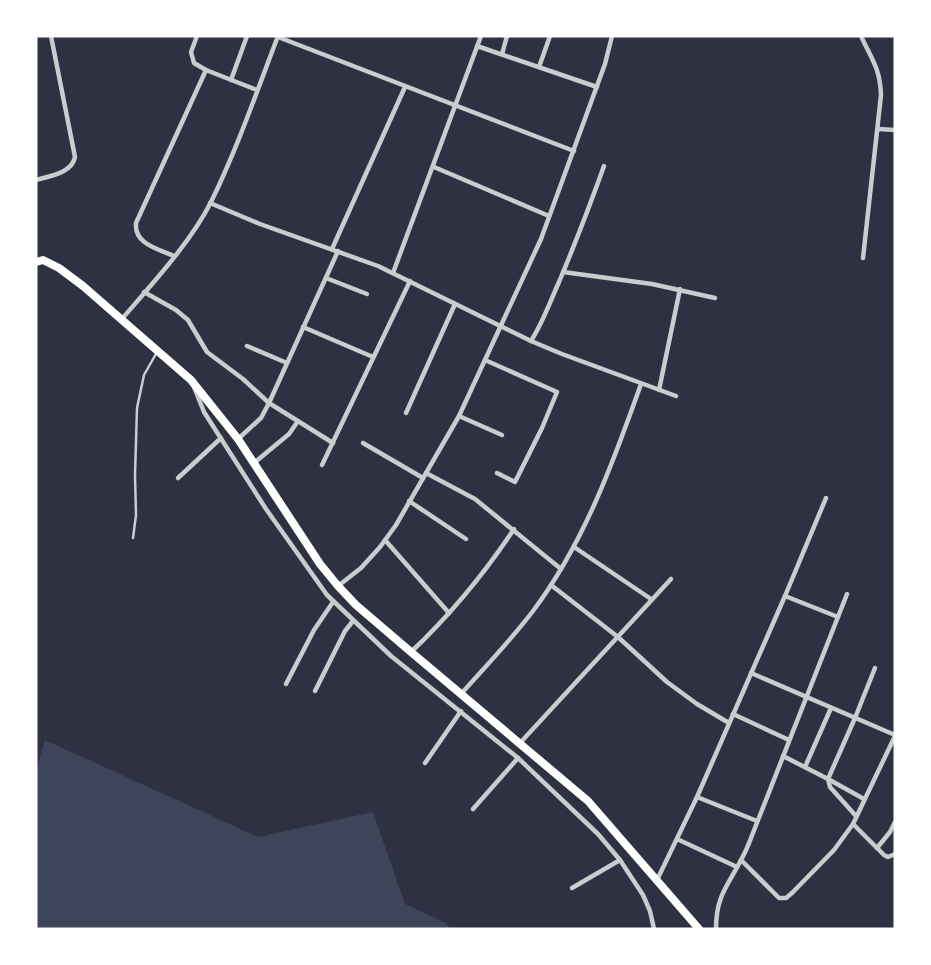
<svg xmlns="http://www.w3.org/2000/svg" width="931" height="965" font-family="'Sofia Sans Condensed',sans-serif">
	<style>
		.green { fill: #3c4559 }
		.lines { fill: none; stroke-linecap: round; stroke-linejoin: round }
		.service { stroke: #caccd0; stroke-width: 2.5 }
		.minor { stroke: #caccd0; stroke-width: 4.5 }
		.trunk { stroke: #fff; stroke-width: 8 }
	</style>
	<rect width="100%" height="100%" fill="#2d3142"/>
	<!-- green -->
	<polygon class="green" points="45,740 258,837 373,812 405,904 446,923 450,929 36,929 36,770"/>
	<g class="lines">
		<!-- service -->
		<polyline class="service" points="133,538 136,515 135,475 137,408 144,375 157,352"/>
		<!-- minor -->
		<g class="minor">
			<polyline points="197,36 191,52 194,63 206,70 257,90"/>
			<path d="M 861,36 C 872,60 880,68 881,95 L 863,258"/>
			<polyline points="278,37 574,151"/>
			<polyline points="477,46 597,87"/>
			<polyline points="502,54 507,36"/>
			<polyline points="539,67 550,36"/>
			<polyline points="231,80 247,36"/>
			<polyline points="878,129 895,130"/>
			<polyline points="434,167 549,216"/>
			<path d="M 36,180 C 50,176 72,173 75,157 L 51,36"/>
			<polyline points="210,203 260,224 378,266 531,341 562,354 676,396"/>
			<polyline points="332,249 405,87"/>
			<path d="M 174,256 C 158,249 134,244 136,223 L 206,70"/>
			<polyline points="563,272 652,284 715,298"/>
			<polyline points="393,273 481,36"/>
			<polyline points="326,278 367,294"/>
			<polyline points="144,292 176,310 188,320 207,352 243,379 269,403 333,443"/>
			<path d="M 121,320 C 151,285 191,242 211,202 C 237,149 257,91 278,36"/>
			<polyline points="303,327 373,357"/>
			<path d="M 531,341 C 543,322 550,302 559,282 C 575,244 590,205 604,166"/>
			<polyline points="247,346 287,363"/>
			<polyline points="485,360 557,392 542,428 515,482 497,473"/>
			<polyline points="194,387 204,412 266,509 327,595 391,656 518,758 598,834 620,860 643,895 650,911 654,929"/>
			<polyline points="659,390 680,289"/>
			<polyline points="406,413 455,304"/>
			<polyline points="459,416 502,435"/>
			<polyline points="238,439 261,418 269,403 338,251"/>
			<polyline points="363,443 423,478"/>
			<polyline points="254,463 289,434 298,421"/>
			<polyline points="322,465 410,281"/>
			<polyline points="426,473 475,499 561,569"/>
			<polyline points="178,478 221,438"/>
			<polyline points="826,498 785,596 838,617"/>
			<polyline points="409,501 466,539"/>
			<polyline points="385,540 449,613"/>
			<polyline points="574,547 651,599"/>
			<polyline points="551,585 618,637 667,682 697,704 729,723"/>
			<polyline points="338,586 361,568 380,547 396,525 459,416 541,239 605,64 612,36"/>
			<path d="M 411,652 C 450,615 484,574 514,529"/>
			<polyline points="751,673 895,735"/>
			<polyline points="286,684 314,630 333,602"/>
			<polyline points="315,691 345,631 353,621"/>
			<path d="M 461,694 C 485,667 511,640 533,611 C 584,543 613,463 641,384"/>
			<polyline points="733,714 789,740"/>
			<polyline points="520,743 671,579"/>
			<polyline points="783,756 828,779 864,799"/>
			<polyline points="425,763 461,711"/>
			<polyline points="805,767 831,708"/>
			<polyline points="697,797 757,821"/>
			<polyline points="473,809 518,758"/>
			<polyline points="856,816 830,787 828,779 855,718 875,668"/>
			<polyline points="853,824 884,855 888,857 895,854"/>
			<polyline points="677,839 737,867"/>
			<polyline points="877,848 890,832 895,822"/>
			<polyline points="741,860 779,898 786,898 792,893 834,850 853,824 895,736"/>
			<polyline points="657,880 697,797 785,596"/>
			<polyline points="572,888 620,860"/>
			<path d="M 716,929 C 716,896 727,887 741,860 C 745,853 748,846 751,838 L 847,594"/>
		</g>
		<!-- trunk -->
		<polyline class="trunk" points="36,262 43,260 59,268 83,286 191,380 238,439 320,564 338,586 356,605 411,652 588,801 699,929"/>
	</g>
	<!-- border -->
	<rect width="931" height="965" fill="none" stroke="#ffffff" stroke-width="75"/>
</svg>
